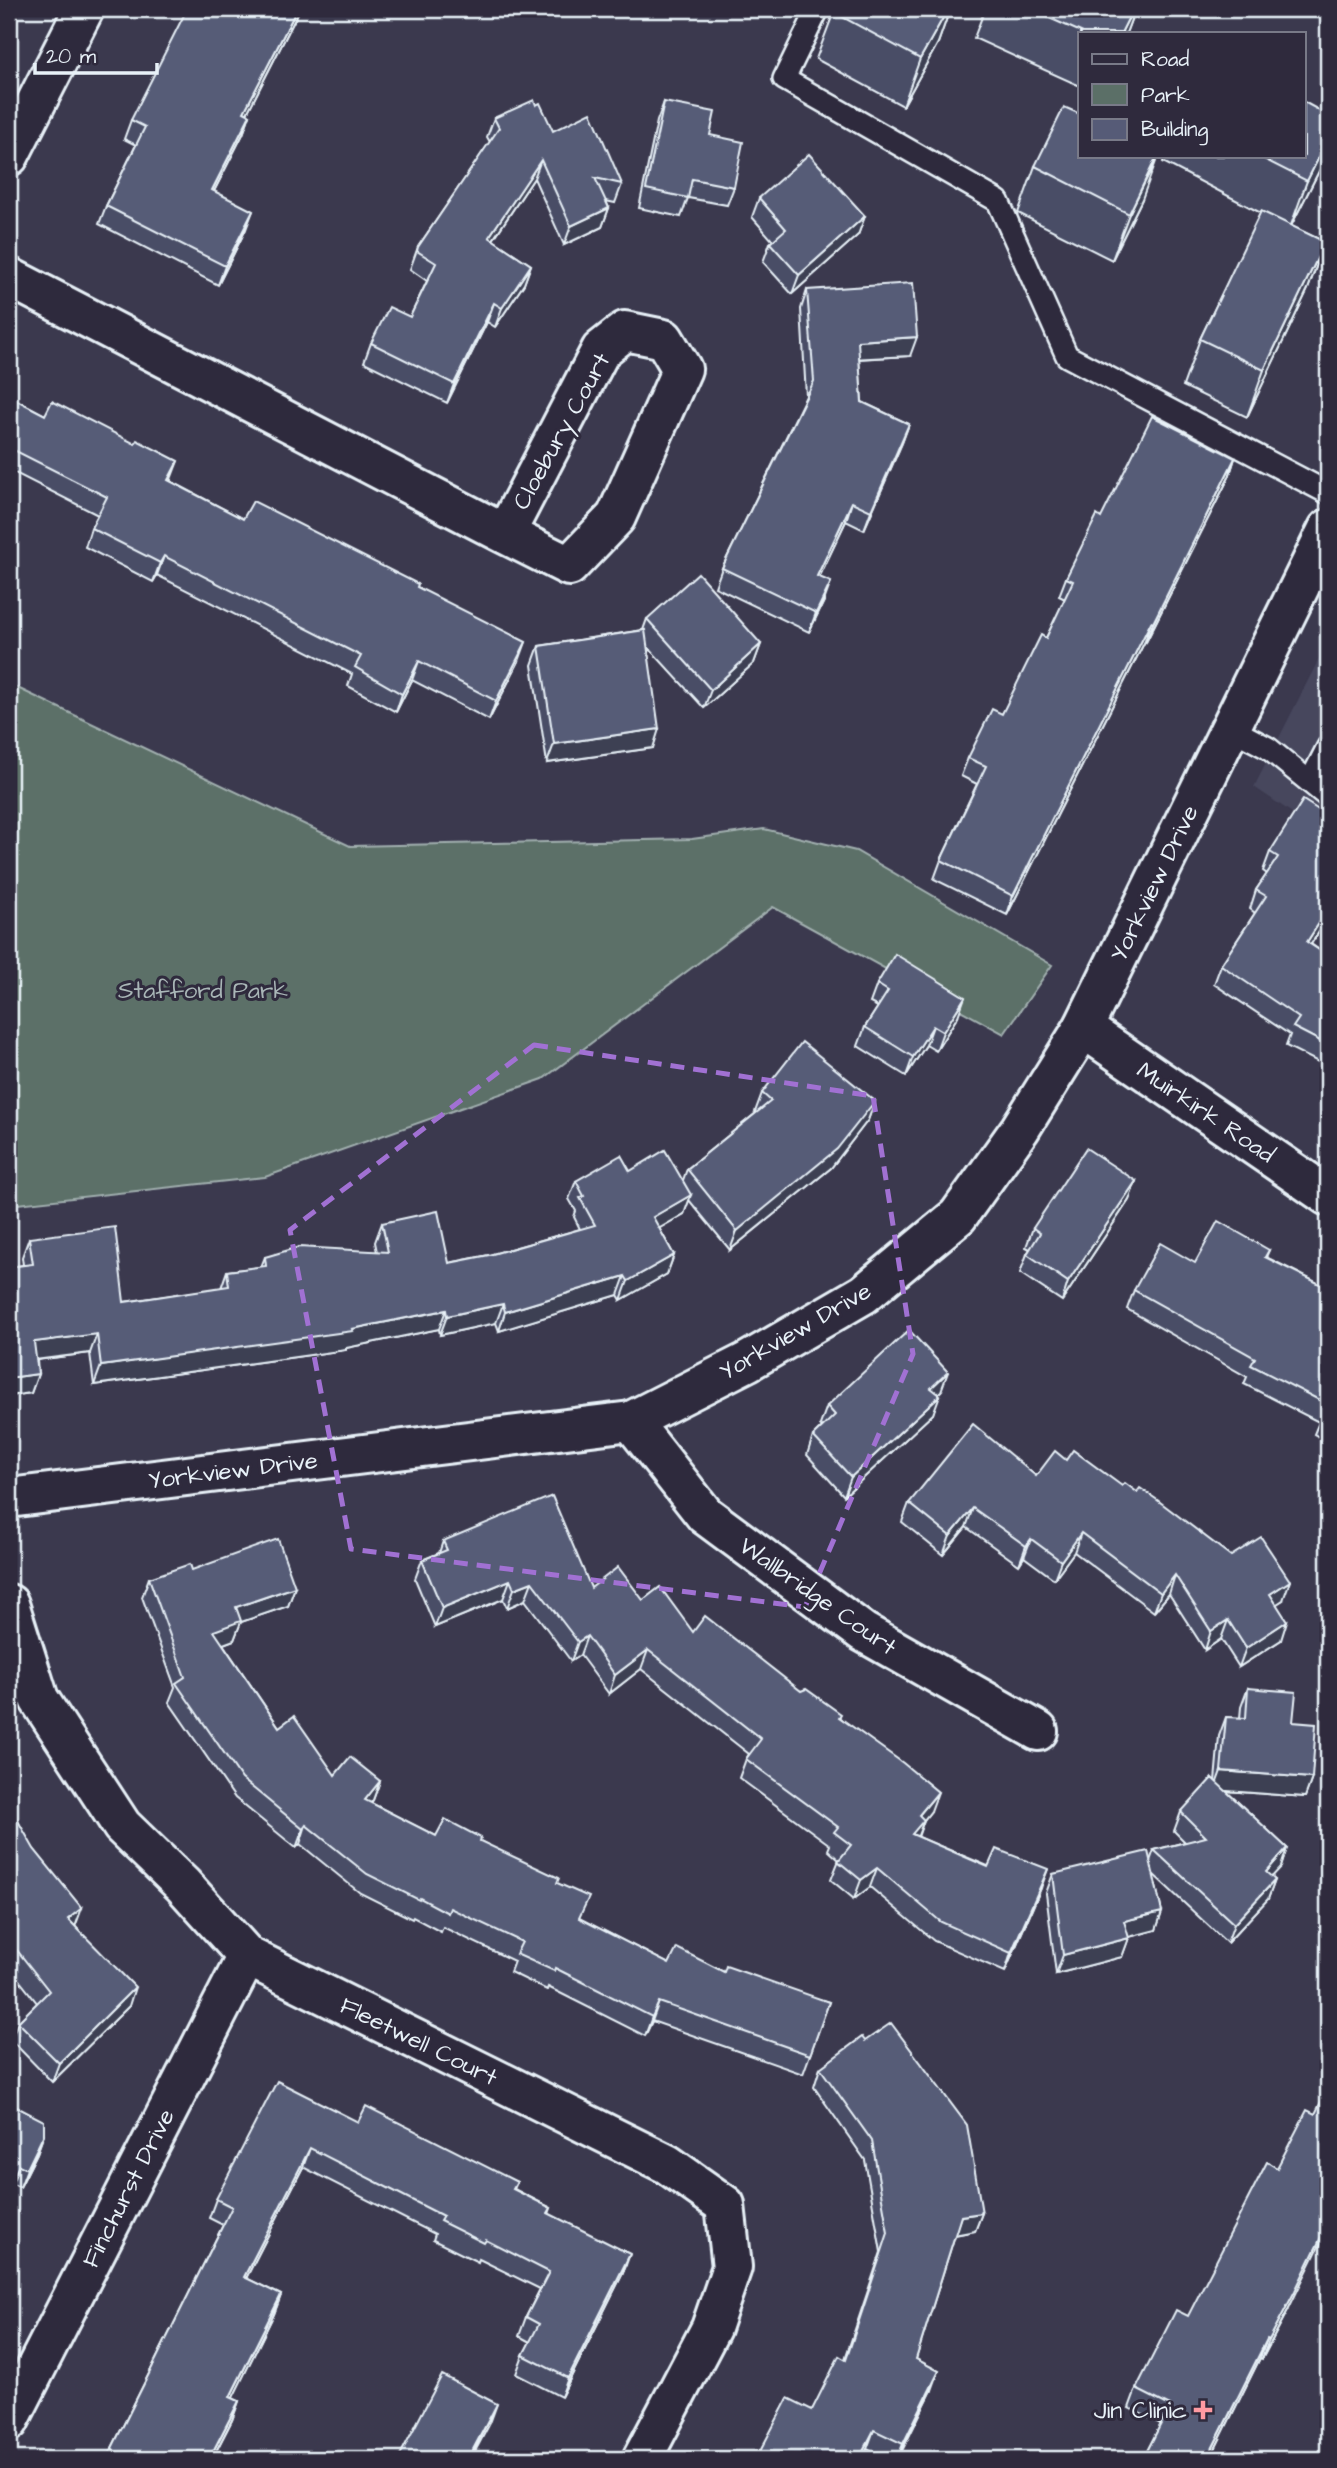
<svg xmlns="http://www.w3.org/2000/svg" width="1337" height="2468" font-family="'Architects Daughter',sans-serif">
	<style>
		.built { fill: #46465d }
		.green { fill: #5b6f67; stroke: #a2b0b0; stroke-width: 2 }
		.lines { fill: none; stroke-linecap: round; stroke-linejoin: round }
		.lane-casing { stroke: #e8f1f8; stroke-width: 26 }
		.street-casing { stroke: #e8f1f8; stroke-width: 44 }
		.lane { stroke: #2f2a3d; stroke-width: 21 }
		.street { stroke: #2f2a3d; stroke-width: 38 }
		.wall { fill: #4a4e66; stroke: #e8f1f8; stroke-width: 2 }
		.shaded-wall { fill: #3c4053; stroke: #e8f1f8; stroke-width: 2 }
		.building { fill: #565b77; stroke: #e8f1f8; stroke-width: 2 }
		.marked { fill: none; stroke: #a171d3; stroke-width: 5; stroke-dasharray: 14 9; stroke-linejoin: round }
		.poi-dot { fill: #ff9aa2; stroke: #2f2a3d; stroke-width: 2.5 }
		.labels { text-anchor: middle; stroke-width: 6; stroke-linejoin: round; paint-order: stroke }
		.street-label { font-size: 24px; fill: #e8f1f8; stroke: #2f2a3d }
		.park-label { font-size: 24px; fill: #a9b6b7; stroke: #2f2a3d }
		.poi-label { font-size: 24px; fill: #e8f1f8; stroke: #2f2a3d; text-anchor: end }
	</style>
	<rect width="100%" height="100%" fill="#3b394e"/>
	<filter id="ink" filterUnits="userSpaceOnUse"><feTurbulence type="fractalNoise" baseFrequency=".0143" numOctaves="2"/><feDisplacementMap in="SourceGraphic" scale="14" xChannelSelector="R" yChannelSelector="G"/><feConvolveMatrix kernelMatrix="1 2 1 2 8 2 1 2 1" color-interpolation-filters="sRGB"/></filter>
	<g filter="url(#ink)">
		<!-- built -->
		<polygon class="built" points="1328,641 1328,837 1254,787"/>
		<!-- green -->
		<polygon class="green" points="9,684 350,846 692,839 764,829 856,851 1052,965 1004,1034 773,907 543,1079 265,1177 9,1205"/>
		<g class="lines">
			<!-- lane casing -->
			<g class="lane-casing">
				<g id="lane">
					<polyline points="818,9 784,79 998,201 1067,356 1328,493"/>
					<polyline points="1230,728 1268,748 1328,797"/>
					<polyline points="1310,782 1328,747"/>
				</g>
			</g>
			<!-- street casing -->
			<g class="street-casing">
				<g id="street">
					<polyline points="9,156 84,9"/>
					<polyline points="9,277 505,534 569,566 616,517 682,369 664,339 625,331 601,350 505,534"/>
					<polyline points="1083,1028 1328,1196"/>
					<polyline points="631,1421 705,1515 863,1632 1038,1731"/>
					<polyline points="9,1498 631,1421 747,1362 864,1294 958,1216 1020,1129 1083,1028 1328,529"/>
					<polyline points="9,1604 39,1699 122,1826 183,1885 247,1956 667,2164 725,2205 732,2267 711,2328 642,2459"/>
					<polyline points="9,2421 247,1956"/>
				</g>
			</g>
			<!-- lane -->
			<use href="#lane" class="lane"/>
			<!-- street -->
			<use href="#street" class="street"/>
		</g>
		<!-- wall -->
		<g class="wall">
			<polygon points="236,9 300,9 247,113 250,115 243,134 214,191 246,229 218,285 99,224 106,206 136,145 124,139 131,120 234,13"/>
			<polygon points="835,9 950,9 938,43 903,106 816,59"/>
			<polygon points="985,9 1135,9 1126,33 1080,33 1080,86 974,38"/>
			<polygon points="664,102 710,135 734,187 727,205 688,198 681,217 639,208 657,121"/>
			<polygon points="536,105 553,131 622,184 615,203 606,201 609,208 602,227 564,245 534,178 493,240 531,265 524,284 495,327 487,322 447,403 364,362 371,343 410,317 427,281 410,269 418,247 490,142 487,137 494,118"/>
			<polygon points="1328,115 1328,147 1321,167 1291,226 1325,242 1308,289 1247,417 1183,386 1200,339 1261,213 1163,162 1165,156 1304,156"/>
			<polygon points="1035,166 1142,199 1112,260 1018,213"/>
			<polygon points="759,198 865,216 858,235 792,294 763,262 770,243 773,241 752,217"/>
			<polygon points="807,290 910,356 859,359 862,402 909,424 902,443 864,530 846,521 819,577 824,601 809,632 715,587 722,568 806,396 801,309"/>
			<polygon points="9,396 243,519 417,587 519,661 489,720 412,680 396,712 348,686 352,674 157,575 153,582 85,547 91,528 98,515 9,470"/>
			<polygon points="1235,458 1229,477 1146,642 1145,641 1007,915 934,879 941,860 977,784 961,776 968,758 1002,714 1046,638 1065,599 1059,596 1066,578 1101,518"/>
			<polygon points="647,619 761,644 754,663 704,708 647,646 653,748 547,763 532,665 539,646 643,630"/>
			<polygon points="1328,816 1328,918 1311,944 1328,956 1328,1067 1286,1046 1290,1035 1214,984 1221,965 1255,913 1250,909 1256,890 1267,874 1263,871 1270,852"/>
			<polygon points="877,984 958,1016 936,1051 926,1045 906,1076 858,1046 865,1027 878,1007 870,1003"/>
			<polygon points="762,1093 875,1101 868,1120 831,1168 730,1250 689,1200 684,1214 659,1228 674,1255 667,1274 621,1300 618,1295 499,1331 496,1323 440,1335 439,1329 346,1348 346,1350 94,1385 90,1353 37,1360 38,1374 31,1393 9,1396 9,1267 23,1265 22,1257 29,1238 124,1302 221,1288 227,1271 261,1267 265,1257 377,1252 375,1242 382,1223 449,1263 489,1255 580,1229 574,1217 576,1211 569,1199 576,1181 630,1171 683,1180 687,1169 756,1113 755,1112"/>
			<polygon points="1136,1181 1129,1200 1062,1301 1020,1273 1027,1254 1030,1249 1026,1247 1033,1228"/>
			<polygon points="1269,1250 1266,1257 1328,1288 1328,1442 1314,1434 1319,1422 1244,1384 1247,1377 1127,1309 1134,1290"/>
			<polygon points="941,1391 938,1394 933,1414 844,1496 807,1455 813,1436 822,1427 820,1425 827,1406"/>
			<polygon points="1066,1460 1122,1486 1283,1600 1276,1604 1281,1640 1239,1667 1221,1639 1205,1650 1169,1594 1154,1612 1074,1552 1054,1579 1024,1557 1019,1565 966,1527 943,1555 902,1522 909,1503 1036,1476"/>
			<polygon points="443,1541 591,1588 643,1600 693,1632 801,1691 840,1717 931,1811 924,1820 918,1837 1041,1888 1005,1972 934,1941 870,1887 854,1899 831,1880 839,1860 828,1850 830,1845 739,1778 746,1759 749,1754 641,1669 609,1694 580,1655 571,1661 525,1600 507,1608 503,1599 435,1627 415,1579 422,1560 439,1553"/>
			<polygon points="192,1570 295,1587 288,1606 241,1622 234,1640 223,1644 279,1727 335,1775 380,1781 373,1800 371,1803 436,1836 480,1841 557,1883 580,1919 669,1964 724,1972 829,2002 803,2074 652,2021 645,2036 548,1987 547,1990 510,1972 514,1961 443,1927 441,1932 413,1917 412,1919 360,1893 300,1844 296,1848 235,1798 169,1702 175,1687 142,1597 149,1578"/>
			<polygon points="1248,1688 1312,1778 1305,1797 1226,1791 1287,1848 1281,1867 1271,1877 1275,1880 1268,1899 1227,1943 1153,1874 1162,1912 1156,1930 1129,1937 1122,1957 1056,1974 1046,1893 1053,1874 1150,1861 1154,1850 1185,1842 1174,1831 1181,1812 1215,1781 1219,1736 1226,1717 1240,1718 1241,1707"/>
			<polygon points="9,1805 75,1926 129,2006 52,2082 11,2040 18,2022 37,2003 9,1967"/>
			<polygon points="820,2068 982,2213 975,2231 955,2235 916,2359 932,2390 898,2459 888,2459 867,2449 862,2459 756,2459 812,2410 845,2359 881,2252 865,2160 814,2087"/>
			<polygon points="9,2103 44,2134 37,2153 20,2187 12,2184 9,2191"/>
			<polygon points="358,2122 517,2182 514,2189 551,2208 549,2214 623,2273 561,2397 516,2374 523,2355 530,2342 519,2336 526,2317 540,2289 479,2259 478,2262 433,2240 435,2234 303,2167 246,2278 281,2295 274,2314 232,2398 239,2401 232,2420 212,2459 108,2459 112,2448 223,2225 209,2218 216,2199"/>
			<polygon points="1288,2310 1262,2359 1260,2358 1210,2459 1143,2459 1161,2424 1129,2408 1136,2389 1188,2316"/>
		</g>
		<!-- shaded-wall -->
		<g class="shaded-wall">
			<polygon points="297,9 300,9 238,131 244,112"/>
			<polygon points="948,9 950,9 938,43 903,106 920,59"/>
			<polygon points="1133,9 1135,9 1126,33 1121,33"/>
			<polygon points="250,115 243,134 205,209 212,190"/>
			<polygon points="1328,139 1328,147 1321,167 1290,228 1307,181"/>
			<polygon points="1158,156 1142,199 1112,260 1129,214"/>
			<polygon points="541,160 534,178 482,256 489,237"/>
			<polygon points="609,208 602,227 564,245 571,226"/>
			<polygon points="253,211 246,229 218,285 225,266"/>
			<polygon points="865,216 858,235 792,294 799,275"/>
			<polygon points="1325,242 1308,289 1247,417 1264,370"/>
			<polygon points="531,265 524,284 495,327 502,308"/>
			<polygon points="494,303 487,322 447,403 454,384"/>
			<polygon points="917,337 910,356 851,359 858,341"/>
			<polygon points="909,424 902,443 864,530 871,511"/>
			<polygon points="1235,458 1229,477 1146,642 1153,623"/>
			<polygon points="178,461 171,479 161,499 168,480"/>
			<polygon points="852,502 846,521 811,595 817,576"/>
			<polygon points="164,556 157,575 153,582 160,563"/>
			<polygon points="831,582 824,601 809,632 816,613"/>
			<polygon points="1151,622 1145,641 1007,915 1013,896"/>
			<polygon points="526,642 519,661 489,720 496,701"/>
			<polygon points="761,644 754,663 704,708 711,690"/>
			<polygon points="419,661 412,680 396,712 402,694"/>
			<polygon points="659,729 653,748 547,763 554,744"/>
			<polygon points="1328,909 1328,918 1300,961 1307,942"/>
			<polygon points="965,997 958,1016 936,1051 943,1032"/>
			<polygon points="933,1026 926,1045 906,1076 913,1057"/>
			<polygon points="875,1101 868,1120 831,1168 730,1250 737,1231"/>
			<polygon points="1136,1181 1129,1200 1062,1301 1068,1282"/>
			<polygon points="691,1195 684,1214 646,1236 653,1217"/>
			<polygon points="674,1255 667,1274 621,1300 628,1281"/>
			<polygon points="625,1276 618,1295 499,1331 505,1312"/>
			<polygon points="503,1304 496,1323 440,1335 447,1316"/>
			<polygon points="446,1310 439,1329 346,1348 346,1350 94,1385 101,1366 352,1329"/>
			<polygon points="97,1334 90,1353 27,1361 34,1342"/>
			<polygon points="948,1372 941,1391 924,1407 931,1388"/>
			<polygon points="38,1374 31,1393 9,1396 9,1378"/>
			<polygon points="940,1395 933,1414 844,1496 851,1477"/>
			<polygon points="973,1508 966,1527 943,1555 950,1536"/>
			<polygon points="1081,1533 1074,1552 1054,1579 1061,1561"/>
			<polygon points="1031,1539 1024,1557 1019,1565 1026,1546"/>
			<polygon points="1175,1575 1169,1594 1154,1612 1161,1593"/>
			<polygon points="510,1580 503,1599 435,1627 442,1608"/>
			<polygon points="1290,1581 1283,1600 1263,1613 1270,1594"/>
			<polygon points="532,1582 525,1600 507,1608 514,1589"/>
			<polygon points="295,1587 288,1606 241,1622 234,1640 207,1650 214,1631 236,1607"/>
			<polygon points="1228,1620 1221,1639 1205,1650 1211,1631"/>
			<polygon points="1287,1621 1281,1640 1239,1667 1246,1648"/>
			<polygon points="587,1636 580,1655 571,1661 578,1642"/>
			<polygon points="648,1650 641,1669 609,1694 615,1675"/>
			<polygon points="1221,1771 1312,1778 1305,1797 1214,1790"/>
			<polygon points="380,1781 373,1800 358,1819 365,1800"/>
			<polygon points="938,1792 931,1811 924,1820 917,1838 905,1853 919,1815"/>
			<polygon points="306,1825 300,1844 296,1848 303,1829"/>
			<polygon points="1287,1848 1281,1867 1259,1891 1266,1872"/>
			<polygon points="877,1868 870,1887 854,1899 861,1880"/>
			<polygon points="1048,1869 1041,1888 1005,1972 1011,1953"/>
			<polygon points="1275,1880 1268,1899 1227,1943 1234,1924"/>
			<polygon points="82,1908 75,1927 68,1919"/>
			<polygon points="1162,1912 1156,1930 1117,1940 1124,1921"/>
			<polygon points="1129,1938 1122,1957 1056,1974 1063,1955"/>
			<polygon points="135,1987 129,2006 52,2082 59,2063"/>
			<polygon points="659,2002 652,2021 645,2036 652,2017"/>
			<polygon points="44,2134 37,2153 20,2187 27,2169"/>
			<polygon points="310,2148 303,2167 237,2296 244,2277"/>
			<polygon points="19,2165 12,2184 9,2191 9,2185"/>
			<polygon points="982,2213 975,2231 954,2235 961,2216"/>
			<polygon points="1328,2223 1328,2228 1288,2310 1262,2359 1269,2340"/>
			<polygon points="630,2254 623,2273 561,2397 568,2378"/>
			<polygon points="281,2295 274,2314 224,2416 230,2397"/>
			<polygon points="1267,2339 1260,2358 1210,2459 1207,2459"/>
			<polygon points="939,2371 932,2390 897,2459 903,2444"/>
			<polygon points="239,2401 232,2420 212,2459 209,2459"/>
			<polygon points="497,2404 490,2423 471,2459 469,2459"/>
			<polygon points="874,2430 867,2449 862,2459 859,2459"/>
		</g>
		<!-- building -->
		<g class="building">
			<polygon points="187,9 225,9 234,13 236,9 297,9 244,112 250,115 212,190 253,211 225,266 106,206 145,127 131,120"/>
			<polygon points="835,9 948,9 920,59 833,12"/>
			<polygon points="1029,9 1133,9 1121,33 1083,33"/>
			<polygon points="534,100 536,105 540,103 553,131 591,112 622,184 595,178 609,208 571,226 541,160 489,237 531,265 502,308 494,303 454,384 371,343 389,307 410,317 436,263 417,251 418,247 499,128 494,118"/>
			<polygon points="664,102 715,112 710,135 743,142 734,187 692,179 688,198 646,189"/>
			<polygon points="1304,102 1328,115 1328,139 1307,181 1258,156 1304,156"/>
			<polygon points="1064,107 1080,114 1080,156 1157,156 1129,214 1035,166"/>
			<polygon points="809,154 865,216 799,275 770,243 786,229 759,198"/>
			<polygon points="1261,211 1325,242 1264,370 1200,339"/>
			<polygon points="913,283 917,337 858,341 862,402 909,424 871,511 852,502 817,576 831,582 816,613 722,568 814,381 807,290"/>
			<polygon points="9,396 45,415 52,401 135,444 137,440 178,461 168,480 243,519 253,501 418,584 417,587 526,642 496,701 419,661 402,694 355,667 361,656 164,556 160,563 91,528 107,497 12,449 9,455"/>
			<polygon points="1152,416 1235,458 1153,623 1151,622 1013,896 941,860 986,766 968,758 992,709 1002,714 1041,635 1046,638 1073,581 1066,578 1097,515 1101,518"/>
			<polygon points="698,573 761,644 711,690 647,619"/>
			<polygon points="645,630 659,729 554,744 539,646"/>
			<polygon points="1303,800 1328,816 1328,909 1307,942 1328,956 1328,1045 1293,1027 1299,1018 1221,965 1266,896 1256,890 1278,857 1270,852"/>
			<polygon points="895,954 965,997 943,1032 933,1026 913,1057 865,1027 888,991 877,984"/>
			<polygon points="802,1042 875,1101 837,1149 737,1231 687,1169 771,1101 762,1093"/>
			<polygon points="1086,1148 1136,1181 1068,1282 1027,1254 1040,1233 1033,1228"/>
			<polygon points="665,1150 691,1195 653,1217 674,1255 628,1281 625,1276 505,1312 503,1304 447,1316 446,1310 352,1329 353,1331 101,1366 97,1334 34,1342 38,1374 9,1378 9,1267 33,1264 29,1238 115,1227 124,1302 229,1286 227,1271 266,1266 265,1257 299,1247 388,1252 382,1223 438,1211 449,1263 489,1255 595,1225 580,1198 584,1196 576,1181 621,1155 630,1171"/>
			<polygon points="1218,1221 1269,1250 1265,1257 1328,1288 1328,1419 1321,1415 1327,1404 1251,1365 1255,1358 1134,1290 1160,1243 1195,1263"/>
			<polygon points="909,1330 948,1372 931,1388 940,1395 851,1477 813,1436 835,1415 827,1406"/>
			<polygon points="973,1424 1036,1476 1055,1451 1066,1460 1073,1450 1122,1486 1125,1483 1137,1492 1140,1488 1156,1499 1231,1556 1261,1537 1290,1581 1270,1594 1287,1621 1246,1648 1228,1620 1211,1631 1175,1575 1161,1593 1081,1533 1061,1561 1031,1539 1026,1546 973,1508 950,1536 909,1503"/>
			<polygon points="552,1496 591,1588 618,1567 643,1600 660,1587 693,1632 705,1616 801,1691 806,1689 841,1714 839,1717 903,1763 938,1792 919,1815 924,1820 912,1834 988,1867 996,1849 1048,1869 1011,1953 941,1922 877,1868 861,1880 838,1861 851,1845 834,1832 838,1827 746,1759 761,1739 648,1650 615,1675 587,1636 578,1642 532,1582 514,1589 510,1580 442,1608 422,1560 447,1550 443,1541"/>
			<polygon points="278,1539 295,1587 236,1607 241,1621 214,1631 279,1727 294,1716 335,1775 350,1757 380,1781 365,1800 436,1836 445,1819 481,1838 480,1841 559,1878 557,1883 589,1897 579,1918 669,1964 677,1948 724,1972 726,1966 829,2002 810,2055 659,2002 652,2017 555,1968 554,1971 516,1954 522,1942 450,1908 448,1913 420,1898 419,1900 367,1874 306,1825 303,1829 242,1779 176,1683 185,1677 149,1578 190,1564 192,1570"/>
			<polygon points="1248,1688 1296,1692 1293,1722 1316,1724 1312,1778 1221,1771 1226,1717 1246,1718"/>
			<polygon points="1212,1778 1287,1848 1266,1872 1275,1880 1234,1924 1154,1850 1206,1837 1181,1812"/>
			<polygon points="9,1805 34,1849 82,1908 68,1919 135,1987 59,2063 18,2022 49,1991 9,1940 9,1926 14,1922 9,1915"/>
			<polygon points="1148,1851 1162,1912 1124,1921 1129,1938 1063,1955 1053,1874"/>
			<polygon points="891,2023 967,2125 982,2213 961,2216 916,2359 939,2371 903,2444 874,2430 859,2459 756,2459 788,2398 812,2410 839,2356 846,2360 888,2233 872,2141 820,2068 862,2037 865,2041"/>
			<polygon points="277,2081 358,2122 366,2106 517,2182 513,2189 551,2208 548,2213 630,2254 568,2378 523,2355 539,2324 526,2317 549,2272 486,2240 484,2243 440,2221 443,2216 310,2148 244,2277 281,2295 230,2397 239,2401 209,2459 110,2459 114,2450 112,2448 232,2207 216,2199"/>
			<polygon points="1328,2088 1328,2223 1295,2291 1269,2340 1267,2339 1207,2459 1143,2459 1170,2406 1136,2389 1176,2310 1188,2316 1267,2162 1277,2168 1307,2110 1315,2114"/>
			<polygon points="9,2103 44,2121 44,2134 27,2169 19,2165 9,2185"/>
			<polygon points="442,2375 497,2404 469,2457 473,2459 398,2459"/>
		</g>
	</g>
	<!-- marked area -->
	<path class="marked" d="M 534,1045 L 873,1096 L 913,1354 L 805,1607 L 351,1549 L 290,1230 Z"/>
	<!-- markers -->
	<path class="poi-dot" d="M1199.5 2399.5h7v7h7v7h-7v7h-7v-7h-7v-7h7z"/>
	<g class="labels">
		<!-- street labels -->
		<g class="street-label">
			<text transform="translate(561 431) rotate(-61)" y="8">Cloebury Court</text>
			<text transform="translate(1154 883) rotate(-64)" y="8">Yorkview Drive</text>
			<text transform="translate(1206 1112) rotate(34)" y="8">Muirkirk Road</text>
			<text transform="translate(795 1331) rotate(-30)" y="8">Yorkview Drive</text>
			<text transform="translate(233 1470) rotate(-7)" y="8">Yorkview Drive</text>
			<text transform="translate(818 1596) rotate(35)" y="8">Wallbridge Court</text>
			<text transform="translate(419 2041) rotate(26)" y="8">Fleetwell Court</text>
			<text transform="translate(128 2188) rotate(-63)" y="8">Finchurst Drive</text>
		</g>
		<!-- park labels -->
		<g class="park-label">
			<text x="203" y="998">Stafford Park</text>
		</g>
		<!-- poi labels -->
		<g class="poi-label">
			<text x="1187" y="2418">Jin Clinic</text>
		</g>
	</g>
	<!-- margin -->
	<rect width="1337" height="2468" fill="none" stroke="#2f2a3d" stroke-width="35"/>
	<rect x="18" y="18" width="1302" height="2433" fill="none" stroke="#e8f1f8" stroke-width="2.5" filter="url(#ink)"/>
	<!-- legend -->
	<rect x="1078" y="32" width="228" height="126" fill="#2f2a3d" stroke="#797a88" stroke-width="2"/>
	<rect x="1092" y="54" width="35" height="10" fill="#2f2a3d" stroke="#797a88" stroke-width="2"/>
	<text x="1141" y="66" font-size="21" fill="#e8f1f8">Road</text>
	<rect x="1092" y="84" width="35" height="21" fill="#5b6f67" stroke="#797a88" stroke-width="2"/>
	<text x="1141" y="102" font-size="21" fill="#e8f1f8">Park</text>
	<rect x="1092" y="119" width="35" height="21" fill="#565b77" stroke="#797a88" stroke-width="2"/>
	<text x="1141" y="136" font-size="21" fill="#e8f1f8">Building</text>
	<!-- scale -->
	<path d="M35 63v10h122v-10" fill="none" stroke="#e8f1f8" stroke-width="3.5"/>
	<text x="46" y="63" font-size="21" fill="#e8f1f8" stroke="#2f2a3d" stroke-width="5" paint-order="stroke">20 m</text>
</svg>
